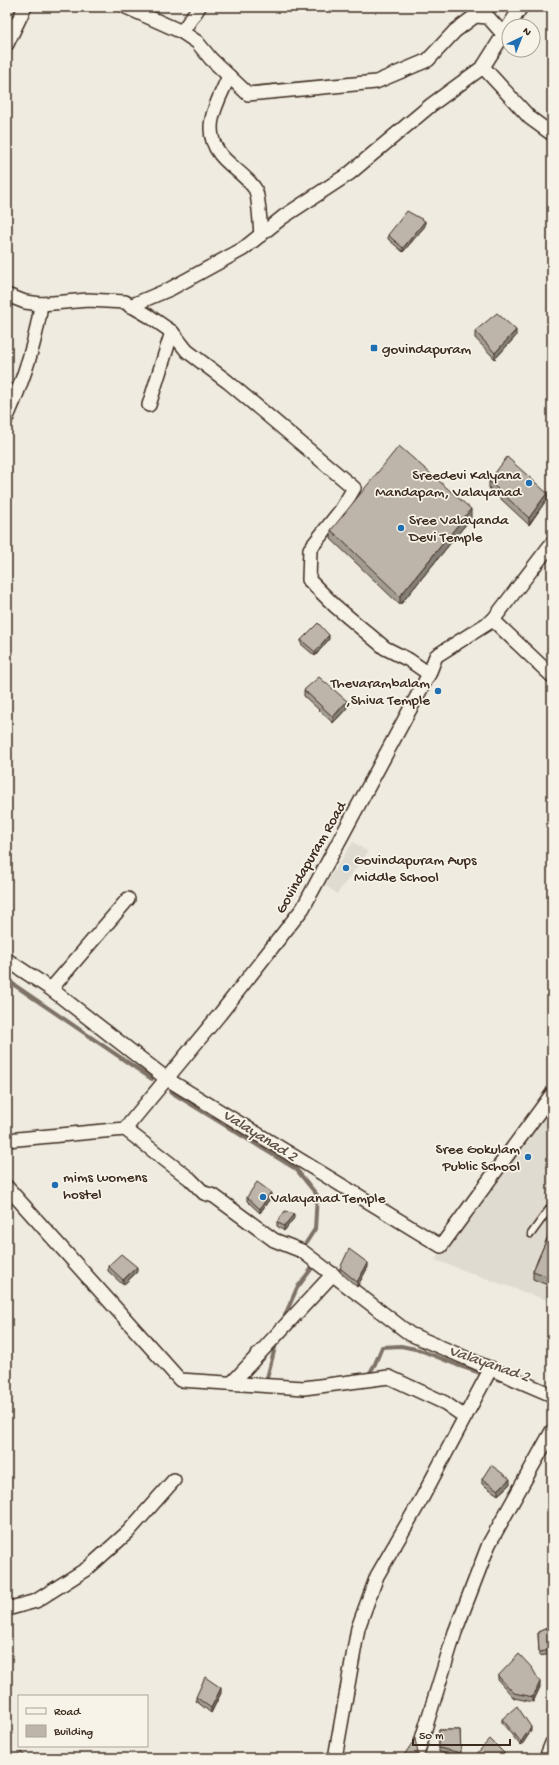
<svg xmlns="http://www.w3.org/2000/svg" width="559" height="1765" font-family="'Gochi Hand',sans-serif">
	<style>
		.built { fill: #e0dbd0 }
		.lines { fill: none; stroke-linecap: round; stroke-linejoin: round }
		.stream { stroke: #7e7266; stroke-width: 4 }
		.lane-casing { stroke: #3b2a1e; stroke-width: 9 }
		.street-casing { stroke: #3b2a1e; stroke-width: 16 }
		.lane { stroke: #f7f3e8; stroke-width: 6 }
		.street { stroke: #f7f3e8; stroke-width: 13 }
		.wall { fill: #a39c92; stroke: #3b2a1e }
		.shaded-wall { fill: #847f77; stroke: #3b2a1e }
		.building { fill: #bdb5aa; stroke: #3b2a1e }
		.poi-dot { fill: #1f6fb2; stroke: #f7f3e8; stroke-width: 1.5 }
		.labels { text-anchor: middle; stroke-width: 3.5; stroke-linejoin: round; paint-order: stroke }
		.poi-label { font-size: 15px; fill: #3b2a1e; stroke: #f7f3e8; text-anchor: start }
		.street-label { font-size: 15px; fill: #3b2a1e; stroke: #f7f3e8 }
		.water-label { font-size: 16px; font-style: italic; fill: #625448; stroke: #f7f3e8 }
	</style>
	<rect width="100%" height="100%" fill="#efebe0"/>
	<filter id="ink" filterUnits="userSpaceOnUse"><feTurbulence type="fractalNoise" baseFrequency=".025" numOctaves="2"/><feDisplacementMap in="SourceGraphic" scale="8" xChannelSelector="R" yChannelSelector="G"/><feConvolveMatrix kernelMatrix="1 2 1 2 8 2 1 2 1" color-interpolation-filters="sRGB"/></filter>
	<g filter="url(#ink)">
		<!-- built -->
		<g class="built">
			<polygon points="353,842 368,852 337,894 325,885"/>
			<polygon points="552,1084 552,1302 435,1260"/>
		</g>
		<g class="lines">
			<!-- stream -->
			<g class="stream">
				<polyline points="7,980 152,1079"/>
				<polyline points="171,1092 296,1169 317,1195 315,1229 302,1249"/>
				<polyline points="282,1322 297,1288 315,1264"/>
				<polyline points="368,1376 375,1364 382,1347 401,1346 420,1350 457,1365 501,1380"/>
				<polyline points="267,1378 277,1340"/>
			</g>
			<!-- lane casing -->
			<g class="lane-casing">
				<polyline id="lane" points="531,1234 552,1205"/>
			</g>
			<!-- street casing -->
			<g class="street-casing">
				<g id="street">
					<polyline points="126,7 182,32 199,7"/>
					<polyline points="182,32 197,42 211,59 248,94 376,82 428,60 455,31 475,16 488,17 503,34"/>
					<polyline points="7,44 25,7"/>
					<polyline points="483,67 521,7"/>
					<path d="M 229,76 C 218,102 200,128 220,154 C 230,167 246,175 255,189 C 259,195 260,226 261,235"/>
					<polyline points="7,295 25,302 41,304 88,300 125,302 149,316 172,332 187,351 228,382 354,488 341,510 310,549 309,580 335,606 385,648 409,660 429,674"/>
					<polyline points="130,306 170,289 243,249 283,217 350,173 431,105 483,67 530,118 552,134"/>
					<polyline points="149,405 172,332"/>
					<path d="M 7,417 C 23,381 36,343 41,304"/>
					<polyline points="493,620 552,676"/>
					<polyline points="7,960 51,989 167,1079 441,1246 552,1094"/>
					<polyline points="51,989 128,899"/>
					<polyline points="125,1129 190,1179 204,1193 214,1196 274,1240 302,1251 410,1334 552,1395"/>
					<polyline points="7,1140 125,1129 220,1014 303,908 429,674 436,656 493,620 552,543"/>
					<polyline points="7,1187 180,1380 304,1388 389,1377 445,1403 465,1417 422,1498 377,1576 358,1628 335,1758"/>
					<polyline points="232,1383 333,1274"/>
					<polyline points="465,1417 491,1368"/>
					<polyline points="7,1609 36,1601 88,1568 128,1532 174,1480"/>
					<polyline points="416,1758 455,1632 489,1544 552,1431"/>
					<polyline points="546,1758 552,1743"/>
				</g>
			</g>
			<!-- lane -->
			<use href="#lane" class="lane"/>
			<!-- street -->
			<use href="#street" class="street"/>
		</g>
		<!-- wall -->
		<g class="wall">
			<polygon points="425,226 403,252 388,239 388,235"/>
			<polygon points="475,331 516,336 495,359 475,338"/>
			<polygon points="489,481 547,499 529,525 489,488"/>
			<polygon points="471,518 400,605 331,539 331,530"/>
			<polygon points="329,639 315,656 301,644 301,640"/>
			<polygon points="304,690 347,708 333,723 304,696"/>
			<polygon points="247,1197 271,1197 260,1213 247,1201"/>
			<polygon points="294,1218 284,1231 277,1226 277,1222"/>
			<polygon points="552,1227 552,1287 533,1279 533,1271"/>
			<polygon points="108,1266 137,1272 123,1285 108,1271"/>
			<polygon points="368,1267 357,1287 340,1272 340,1268"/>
			<polygon points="482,1479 510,1484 498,1495 482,1484"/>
			<polygon points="552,1626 552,1654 539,1656 538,1632"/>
			<polygon points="498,1676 540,1687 533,1702 514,1698 498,1680"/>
			<polygon points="221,1693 211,1713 196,1701 196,1697"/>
			<polygon points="502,1719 531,1731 521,1746 502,1723"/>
			<polygon points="439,1730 460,1730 461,1758 439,1752"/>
		</g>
		<!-- shaded-wall -->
		<g class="shaded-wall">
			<polygon points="425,221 425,226 403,252 403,248"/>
			<polygon points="516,330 516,336 495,359 495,353"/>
			<polygon points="547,493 547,499 529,525 529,518"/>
			<polygon points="471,509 471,518 400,605 400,596"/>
			<polygon points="329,635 329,639 315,656 315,652"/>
			<polygon points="347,701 347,708 333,723 333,717"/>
			<polygon points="271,1192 271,1197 260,1213 260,1209"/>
			<polygon points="294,1214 294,1218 284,1231 284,1226"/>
			<polygon points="368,1263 368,1267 357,1287 357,1282"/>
			<polygon points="137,1267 137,1272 123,1285 123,1280"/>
			<polygon points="510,1479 510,1484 498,1495 498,1490"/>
			<polygon points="540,1682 540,1687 533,1702 533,1697"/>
			<polygon points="221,1688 221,1693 211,1713 211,1708"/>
			<polygon points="531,1727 531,1731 521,1746 521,1742"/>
		</g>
		<!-- building -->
		<g class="building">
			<polygon points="407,211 425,221 403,248 388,235"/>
			<polygon points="497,313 516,330 495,353 475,331"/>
			<polygon points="399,446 471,509 400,596 331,530"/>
			<polygon points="507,457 547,493 529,518 489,481"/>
			<polygon points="318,623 329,635 315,652 301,640"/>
			<polygon points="319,677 347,701 333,717 304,690"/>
			<polygon points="257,1182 271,1192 260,1209 247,1197"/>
			<polygon points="285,1211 294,1214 284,1226 277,1222"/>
			<polygon points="552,1227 552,1278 533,1271"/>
			<polygon points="349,1249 368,1263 357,1282 340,1268"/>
			<polygon points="121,1254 137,1267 123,1280 108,1266"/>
			<polygon points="491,1465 510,1479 498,1490 482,1479"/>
			<polygon points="552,1626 552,1650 539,1652 538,1632"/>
			<polygon points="519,1654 532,1668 540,1682 533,1697 514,1693 498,1676"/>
			<polygon points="205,1677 221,1688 211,1708 196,1697"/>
			<polygon points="517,1706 531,1727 521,1742 502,1719"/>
			<polygon points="439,1730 460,1730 461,1753 439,1748"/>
			<polygon points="415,1739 419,1758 402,1758"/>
			<polygon points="490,1739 507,1756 507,1758 473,1758"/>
			<polygon points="21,1752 27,1758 16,1758"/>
		</g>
	</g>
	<!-- markers -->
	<g class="poi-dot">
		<rect x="370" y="344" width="8" height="8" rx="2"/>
		<circle cx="529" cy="483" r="4"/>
		<circle cx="401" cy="528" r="4"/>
		<circle cx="438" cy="691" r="4"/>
		<circle cx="346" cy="868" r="4"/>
		<circle cx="528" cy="1157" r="4"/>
		<circle cx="55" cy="1185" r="4"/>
		<circle cx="263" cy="1197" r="4"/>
	</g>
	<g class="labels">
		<!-- poi labels -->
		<g class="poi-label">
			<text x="382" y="353">govindapuram</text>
			<text x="521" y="479" text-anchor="end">Sreedevi Kalyana<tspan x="521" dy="17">Mandapam, Valayanad</tspan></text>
			<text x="409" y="524">Sree Valayanda<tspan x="409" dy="17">Devi Temple</tspan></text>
			<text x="430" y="687" text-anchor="end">Thevarambalam<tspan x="430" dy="17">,Shiva Temple</tspan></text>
			<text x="354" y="864">Govindapuram Aups<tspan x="354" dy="17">Middle School</tspan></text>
			<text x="520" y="1153" text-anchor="end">Sree Gokulam<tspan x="520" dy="17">Public School</tspan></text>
			<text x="63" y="1181">mims womens<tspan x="63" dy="17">hostel</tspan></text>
			<text x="271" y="1202">Valayanad Temple</text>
		</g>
		<!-- street labels -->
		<g class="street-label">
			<text transform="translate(310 857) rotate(-60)" y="5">Govindapuram Road</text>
		</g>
		<!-- water labels -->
		<g class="water-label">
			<text transform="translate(261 1134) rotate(32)" y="6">Valayanad 2</text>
			<text transform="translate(490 1362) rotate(19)" y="6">Valayanad 2</text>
		</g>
	</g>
	<!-- margin -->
	<rect width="559" height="1765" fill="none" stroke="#f7f3e8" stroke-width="24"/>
	<rect x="12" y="12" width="535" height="1741" fill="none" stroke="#3b2a1e" stroke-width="1.5" filter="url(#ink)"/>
	<!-- legend -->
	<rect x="18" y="1695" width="130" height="52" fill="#f7f3e8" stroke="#aca397"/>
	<rect x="26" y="1708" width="20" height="6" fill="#f7f3e8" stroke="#aca397"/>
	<text x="54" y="1715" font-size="12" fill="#3b2a1e">Road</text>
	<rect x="26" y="1725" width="20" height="12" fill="#bdb5aa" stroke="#aca397"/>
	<text x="54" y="1735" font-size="12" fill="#3b2a1e">Building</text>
	<!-- north arrow -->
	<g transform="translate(521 38) rotate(43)"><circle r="19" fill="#f7f3e8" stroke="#aca397"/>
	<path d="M0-3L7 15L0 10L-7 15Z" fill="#1f6fb2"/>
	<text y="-6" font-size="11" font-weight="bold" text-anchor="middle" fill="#3b2a1e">N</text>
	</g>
	<!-- scale -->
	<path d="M413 1739v6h97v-6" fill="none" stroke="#3b2a1e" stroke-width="2"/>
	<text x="419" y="1739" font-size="12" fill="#3b2a1e" stroke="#f7f3e8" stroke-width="3" paint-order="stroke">50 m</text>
</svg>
